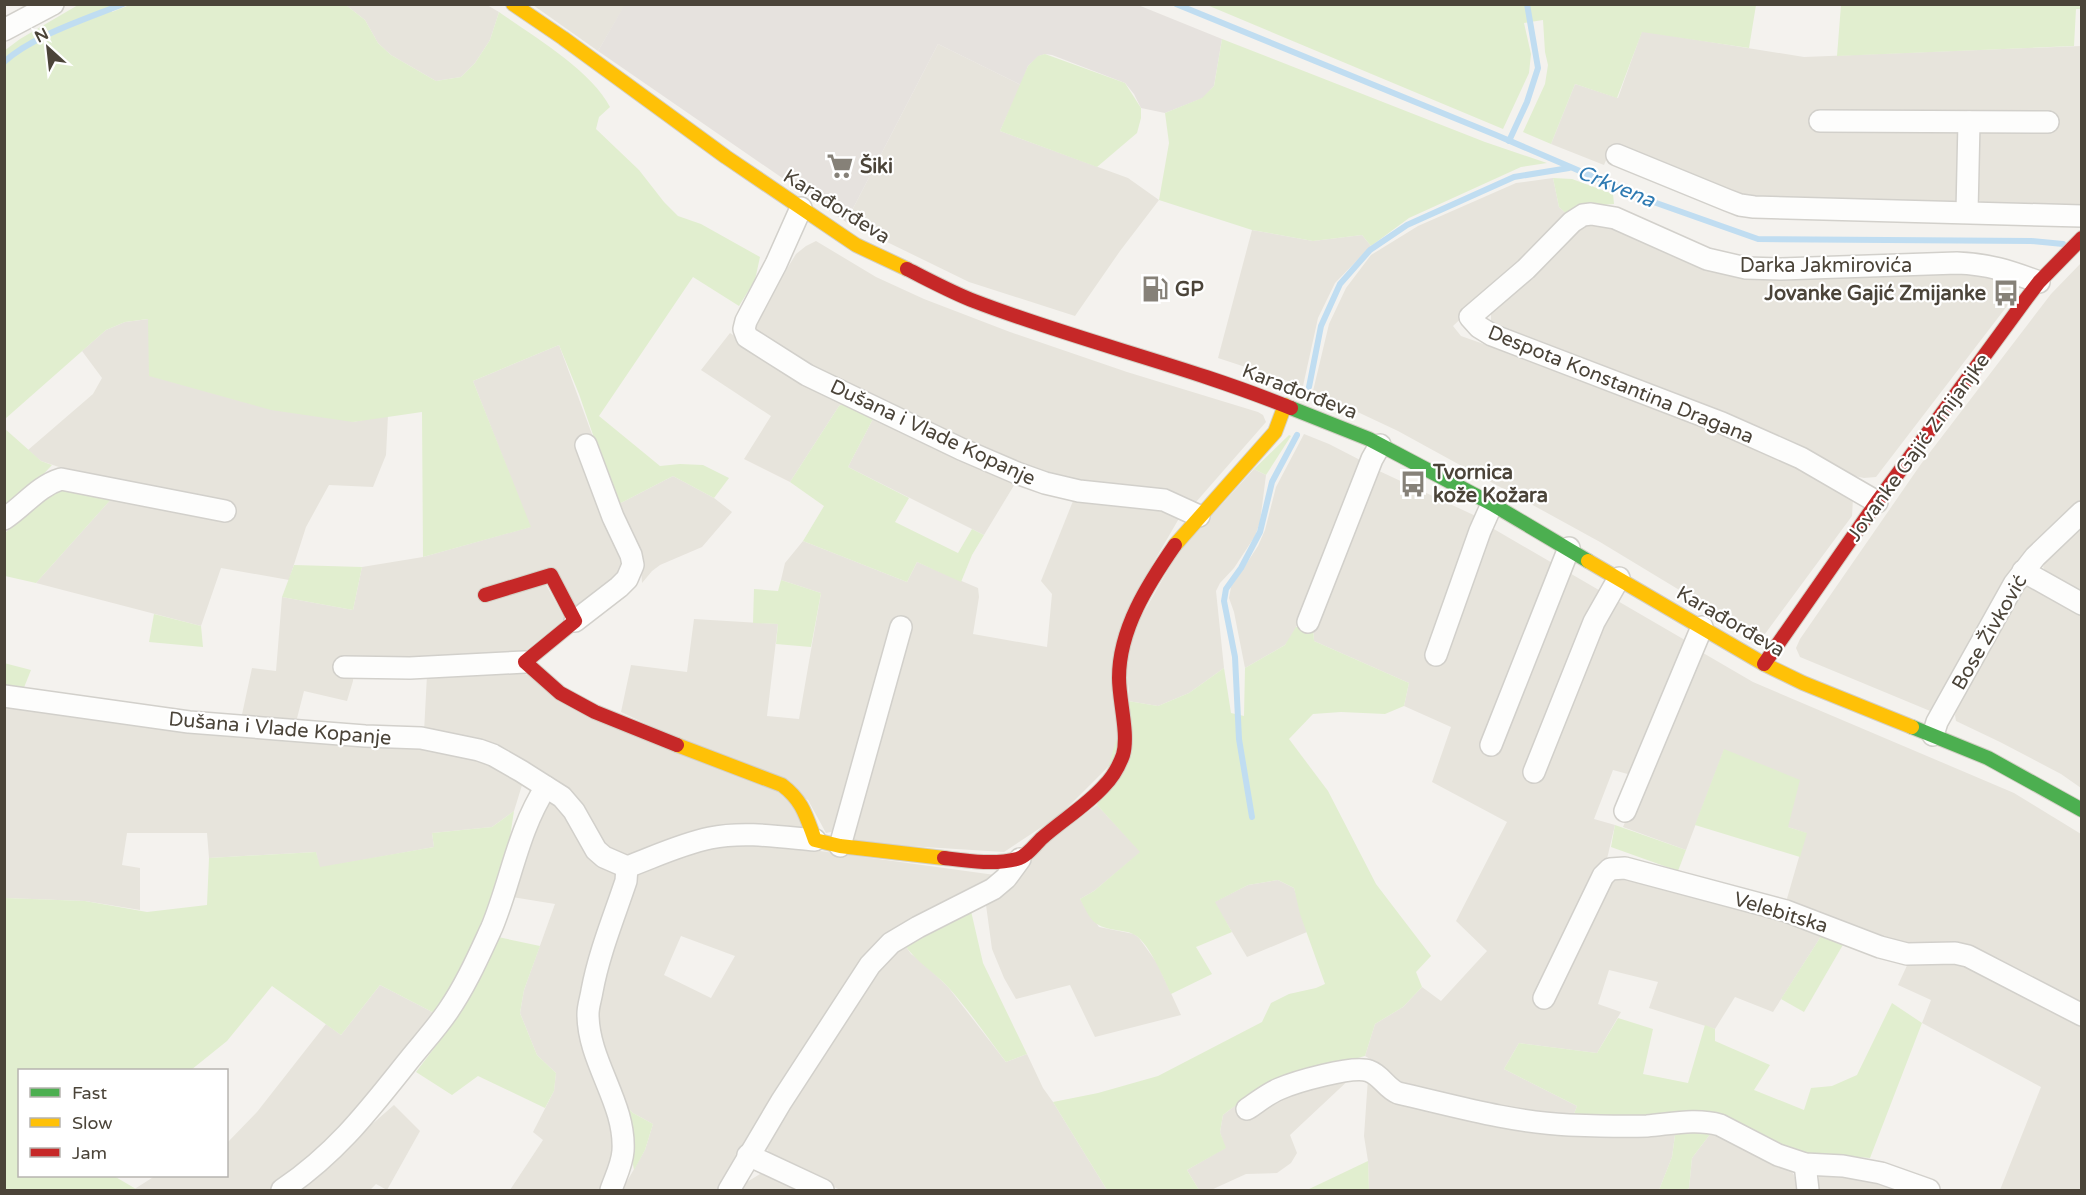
<svg xmlns="http://www.w3.org/2000/svg" width="2086" height="1195" font-family="'Varela Round',sans-serif">
	<style>
		.residential { fill: #e7e4dc; fill-rule: evenodd }
		.industrial { fill: #e6e2de }
		.green { fill: #e1eecf }
		.lines { fill: none; stroke-linecap: round; stroke-linejoin: round }
		.stream { stroke: #c0ddf1; stroke-width: 6 }
		.street-casing { stroke: #d2d0cb; stroke-width: 24 }
		.fast-casing { stroke: #d3cfc5; stroke-width: 16 }
		.slow-casing { stroke: #d3cfc5; stroke-width: 16 }
		.jam-casing { stroke: #d3cfc5; stroke-width: 16 }
		.street { stroke: #fdfdfc; stroke-width: 21 }
		.fast { stroke: #4caf50; stroke-width: 14 }
		.slow { stroke: #ffc107; stroke-width: 14 }
		.jam { stroke: #c62828; stroke-width: 14 }
		.labels { text-anchor: middle; stroke-width: 4.5; stroke-linejoin: round; paint-order: stroke }
		.poi-label { font-size: 20px; font-weight: bold; fill: #4b4439; stroke: #fff; text-anchor: start }
		.street-label { font-size: 20px; fill: #4b4439; stroke: #fff }
		.water-label { font-size: 21px; font-style: italic; fill: #2e7ab2; stroke: #fff }
	</style>
	<rect width="100%" height="100%" fill="#f4f2ee"/>
	<!-- residential -->
	<g class="residential">
		<polygon points="346,5 487,5 499,12 490,40 475,63 461,77 436,81 391,55 378,43 365,20"/>
		<polygon points="533,5 625,5 598,51"/>
		<polygon points="1642,31 1804,57 2081,46 2081,206 1982,203 1976,197 1975,134 1956,130 1961,137 1960,199 1954,204 1757,200 1733,195 1612,146 1604,165 1551,144 1575,84 1618,98"/>
		<polygon points="938,44 1021,85 1000,131 1128,178 1159,200 1120,251 1075,316 969,282 846,222"/>
		<polygon points="1553,178 1559,207 1569,216 1453,326 1461,336 1704,422 1804,469 1853,499 1852,516 1762,638 1757,637 1600,542 1398,431 1313,391 1329,324 1346,288 1371,255 1418,226 1516,183"/>
		<polygon points="1582,222 1599,222 1718,270 1971,272 2006,281 2014,288 2017,293 1876,477 1864,478 1850,475 1497,329 1491,323 1491,314 1497,305"/>
		<polygon points="1252,230 1313,241 1362,235 1371,246 1335,283 1318,318 1303,386 1218,358"/>
		<polygon points="816,241 876,277 924,299 1010,332 1127,372 1258,412 1263,415 1266,422 1196,502 1037,473 808,367 756,332 754,322 796,254 806,246"/>
		<polygon points="2081,263 2081,501 2045,536 1935,713 1800,657 1796,648 1800,639 1921,464 2051,294"/>
		<polygon points="149,319 353,422 388,415 386,455 373,487 329,485 306,527 289,580 221,568 201,626 36,583 113,497 74,472 41,461 28,450 93,394 102,378 82,351 106,330 125,322"/>
		<polygon points="730,333 795,376 844,403 839,406 790,482 744,459 771,416 701,370"/>
		<polygon points="559,345 593,437 580,445 627,567 575,610 545,583 565,619 520,655 354,663 353,681 347,701 304,691 295,726 241,719 252,668 276,671 282,597 353,610 362,567 423,557 530,527 473,381"/>
		<polygon points="874,417 1016,482 984,535 848,467"/>
		<polygon points="1304,434 1329,444 1364,462 1321,574 1292,636 1285,645 1245,668 1234,612 1229,598 1231,587 1258,546 1265,530 1276,487"/>
		<polygon points="1254,469 1266,475 1260,522 1255,536 1234,568 1220,583 1216,591 1224,668 1189,693 1158,706 1128,701 1132,633 1177,554"/>
		<polygon points="1377,470 1480,518 1487,525 1690,643 1635,776 1613,770 1594,819 1615,825 1606,863 1613,875 1825,930 1773,1012 1735,997 1715,1029 1649,1008 1658,982 1609,970 1598,1004 1621,1012 1597,1053 1519,1043 1504,1069 1577,1106 1572,1119 1398,1089 1379,1064 1365,1056 1375,1024 1403,1007 1422,987 1441,1001 1487,951 1456,921 1507,822 1432,782 1451,727 1404,706 1409,683 1314,641 1313,626"/>
		<polygon points="673,476 714,498 732,512 702,547 660,565 652,571 642,583 641,567 617,505"/>
		<polygon points="1073,501 1146,503 1181,515 1152,565 1114,761 1060,815 1004,852 860,843 840,830 826,833 808,800 621,712 631,665 687,672 694,619 778,624 767,716 799,719 821,593 781,580 785,563 803,541 907,582 917,562 978,588 979,597 973,634 1047,647 1052,594 1041,581"/>
		<polygon points="2081,526 2081,595 2047,574 2043,567 2046,561"/>
		<polygon points="2026,582 2081,612 2081,788 2061,774 2000,742 1956,721 1955,715 1959,702"/>
		<polygon points="1698,650 1753,682 2014,793 2081,834 2081,1006 1968,949 1899,944 1786,902 1806,833 1788,827 1724,750 1686,850 1623,827"/>
		<polygon points="505,665 781,790 808,827 629,857 605,851 577,801 424,732 427,675"/>
		<polygon points="5,703 422,744 469,753 523,782 514,811 492,827 432,833 434,847 319,868 316,852 209,858 207,833 127,833 122,865 140,868 140,910 85,901 5,898"/>
		<polygon points="551,802 556,804 616,873 618,880 590,964 603,1096 614,1139 615,1161 605,1190 510,1190 543,1140 533,1132 554,1091 556,1073 537,1055 520,1013 524,990 555,904 512,897 539,815"/>
		<polygon points="1097,805 1141,852 1094,891 1080,899 1099,927 1134,934 1139,938 1157,963 1181,1015 1095,1037 1070,985 1016,999 1004,978 992,949 986,905 1009,888 1035,852"/>
		<path d="M 747,841 L 995,875 L 863,964 L 741,1149 L 722,1190 L 622,1190 L 645,1150 L 653,1124 L 633,1113 L 619,1099 L 595,1031 L 595,1002 L 632,882 L 640,870 L 691,849 ZM 681,936 L 735,956 L 711,998 L 664,975 Z"/>
		<polygon points="1278,880 1294,888 1307,932 1247,957 1214,902 1248,885"/>
		<polygon points="904,944 911,954 919,959 948,987 1006,1062 1027,1054 1043,1088 1053,1102 1107,1190 840,1190 772,1156 767,1149 767,1143 870,978"/>
		<polygon points="1910,959 1965,962 2081,1025 2081,1190 2000,1190 2041,1087 1922,1023 1931,1000 1898,985"/>
		<polygon points="380,985 438,1015 359,1111 299,1172 271,1190 133,1190 155,1176 226,1176 227,1143 257,1112 326,1024 341,1035"/>
		<polygon points="1353,1076 1290,1135 1297,1153 1291,1163 1277,1173 1246,1174 1211,1190 1199,1190 1187,1170 1225,1148 1220,1132 1223,1115 1237,1104 1247,1116 1271,1101"/>
		<polygon points="1368,1078 1385,1095 1633,1131 1675,1135 1672,1157 1659,1190 1369,1190 1368,1161 1364,1136"/>
		<polygon points="394,1105 420,1131 387,1190 376,1184 370,1190 297,1190"/>
		<polygon points="1711,1133 1747,1147 1788,1166 1794,1175 1798,1190 1686,1190 1689,1188 1692,1158"/>
		<polygon points="760,1174 771,1175 805,1190 741,1190 747,1182"/>
		<polygon points="1819,1174 1870,1176 1912,1190 1817,1190"/>
	</g>
	<!-- industrial -->
	<polygon class="industrial" points="625,4 1138,5 1222,39 1214,86 1203,98 1165,113 1141,108 1134,94 1125,83 1052,55 1045,54 1039,56 1028,66 1021,85 938,44 846,222 598,51"/>
	<!-- green -->
	<g class="green">
		<path d="M 132,4 L 346,5 L 365,20 L 378,43 L 391,55 L 436,81 L 461,77 L 475,63 L 490,40 L 499,12 C 533,36 591,70 610,107 L 599,117 L 596,129 L 639,170 L 664,202 L 678,216 L 701,224 L 760,257 L 755,280 L 739,306 L 693,277 L 599,416 L 660,466 L 680,464 L 703,465 L 729,478 L 714,498 L 673,476 L 617,505 L 579,394 L 559,345 L 473,381 L 531,527 L 423,557 L 422,412 L 353,422 L 271,410 L 149,376 L 148,319 L 125,322 L 106,330 L 5,419 L 4,51 L 20,39 L 78,5 L 110,5 L 112,12 Z"/>
		<polygon points="1207,5 1756,5 1749,48 1642,32 1617,98 1575,84 1551,144 1523,132 1545,84 1548,65 1545,52 1543,20 1524,23 1531,54 1529,73 1503,129"/>
		<polygon points="1841,5 2081,4 2082,9 2076,9 2074,46 1837,56"/>
		<polygon points="1222,39 1485,142 1547,163 1521,167 1409,218 1371,246 1362,235 1313,241 1252,230 1159,200 1169,143 1165,113 1202,98 1214,86"/>
		<polygon points="1045,54 1125,83 1141,108 1141,118 1137,133 1097,167 1000,131 1028,66 1038,56"/>
		<polygon points="1553,178 1572,179 1613,194 1614,204 1590,206 1569,216 1559,207"/>
		<polygon points="844,403 874,417 848,467 909,498 895,522 958,553 972,529 984,535 972,555 961,582 917,562 907,582 803,541 824,506 790,482 839,406"/>
		<polygon points="4,428 41,461 52,465 23,496 4,509"/>
		<polygon points="1289,435 1291,436 1266,475 1254,469"/>
		<polygon points="60,490 113,497 36,583 5,576 5,533 49,495"/>
		<polygon points="294,565 362,567 353,610 282,597"/>
		<polygon points="781,580 821,593 811,647 776,644 778,624 753,623 754,589 778,591"/>
		<polygon points="154,614 201,626 203,647 149,642"/>
		<path d="M 1313,626 L 1314,641 L 1409,683 L 1404,706 L 1385,714 L 1341,712 L 1313,714 L 1289,739 L 1328,791 L 1376,884 L 1431,956 L 1416,972 L 1422,987 L 1403,1007 L 1375,1024 L 1365,1056 C 1315,1070 1264,1082 1223,1115 L 1220,1132 L 1226,1148 L 1187,1170 L 1199,1190 L 1107,1190 L 1053,1102 L 1098,1093 L 1158,1076 L 1262,1022 L 1271,1003 L 1289,994 L 1316,988 L 1325,984 L 1300,914 L 1294,888 L 1278,880 L 1248,885 L 1215,902 L 1232,932 L 1196,947 L 1212,974 L 1171,994 C 1164,979 1149,943 1135,935 C 1130,932 1122,931 1116,930 C 1092,926 1091,920 1080,899 L 1094,891 L 1140,852 L 1097,805 L 1128,701 L 1158,706 L 1189,693 L 1224,668 L 1231,713 L 1244,716 L 1245,668 L 1285,645 L 1296,627 Z"/>
		<polygon points="4,663 31,670 23,690 5,688"/>
		<polygon points="1724,749 1800,780 1788,827 1807,833 1800,857 1695,825"/>
		<polygon points="514,811 505,869 462,976 438,1015 380,985 341,1035 272,986 227,1041 191,1070 20,1070 20,1176 114,1176 136,1189 133,1190 5,1190 5,898 85,901 147,912 207,905 209,858 316,852 320,867 434,847 432,833 492,827"/>
		<polygon points="1615,825 1686,850 1678,871 1611,847"/>
		<path d="M 971,911 L 983,963 L 1027,1054 L 1006,1062 C 987,1037 969,1010 948,987 C 934,972 914,960 904,944 Z"/>
		<polygon points="1825,930 1844,943 1804,1012 1781,999"/>
		<polygon points="498,937 540,946 524,990 520,1013 537,1055 556,1073 554,1091 545,1108 478,1076 452,1095 416,1072 457,1018"/>
		<polygon points="1892,1003 1922,1023 1870,1158 1805,1153 1777,1145 1718,1113 1700,1112 1572,1119 1577,1106 1504,1069 1519,1043 1597,1053 1618,1018 1653,1029 1643,1074 1688,1083 1705,1025 1715,1029 1715,1041 1770,1065 1754,1090 1804,1110 1811,1088 1832,1086 1857,1075"/>
		<polygon points="619,1099 633,1113 653,1124 645,1150 634,1170 625,1121"/>
		<polygon points="1688,1130 1711,1133 1692,1158 1689,1188 1686,1190 1659,1190 1672,1157 1675,1135"/>
		<polygon points="1368,1161 1369,1190 1307,1190"/>
	</g>
	<g class="lines">
		<!-- stream -->
		<g class="stream">
			<polyline points="1176,4 1496,135 1645,199 1758,239 2031,241 2063,244"/>
			<path d="M 4,62 C 32,36 86,19 123,4"/>
			<polyline points="1509,141 1527,102 1538,68 1527,4"/>
			<polyline points="1309,387 1321,326 1340,284 1370,250 1407,225 1514,177 1569,168"/>
			<polyline points="1252,817 1239,739 1235,657 1224,601 1226,589 1241,568 1260,532 1272,482 1297,435"/>
		</g>
		<!-- street casing -->
		<g class="street-casing">
			<g id="street">
				<polyline points="4,30 53,4"/>
				<polyline points="1820,121 2048,122"/>
				<polyline points="1617,155 1727,200 1740,205 1754,207 2082,216"/>
				<polyline points="801,208 776,264 746,321 744,329 747,337 807,375 961,449 1017,473 1045,483 1079,491 1164,500 1199,516"/>
				<polyline points="1967,212 1969,122"/>
				<path d="M 1877,502 L 1801,458 L 1722,423 L 1492,335 L 1479,327 L 1470,317 L 1526,269 L 1572,222 L 1583,215 L 1591,214 L 1615,218 L 1707,259 L 1746,268 L 1781,269 L 1957,263 C 1988,264 2009,271 2039,282"/>
				<path d="M 4,519 C 24,506 38,486 61,479 L 225,511"/>
				<polyline points="2023,571 2082,604"/>
				<polyline points="575,621 619,587 627,579 633,565 631,555 613,517 586,445"/>
				<polyline points="1308,622 1372,459 1380,445"/>
				<polyline points="1436,655 1480,531 1492,504"/>
				<polyline points="344,667 410,668 525,662"/>
				<polyline points="4,696 189,722 365,736 421,738 479,750 493,755 521,771 562,797 574,811 596,850 604,857 627,867"/>
				<polyline points="1933,735 1937,722 2014,584 2035,557 2082,512"/>
				<polyline points="1491,745 1569,548"/>
				<polyline points="1534,772 1594,622 1619,578"/>
				<polyline points="1625,811 1702,627"/>
				<polyline points="840,846 901,627"/>
				<polyline points="1544,998 1603,876 1610,869 1625,868 1786,911 1880,947 1907,954 1955,953 1968,956 2082,1015"/>
				<path d="M 1247,1109 C 1258,1102 1267,1094 1279,1089 C 1295,1082 1353,1065 1369,1071 C 1381,1075 1386,1088 1398,1093 C 1455,1106 1510,1122 1569,1125 C 1594,1126 1621,1127 1647,1126 C 1671,1124 1696,1118 1720,1125 L 1778,1155 L 1805,1164 L 1843,1166 L 1881,1173 L 1929,1190"/>
				<polyline points="748,1155 823,1190"/>
				<polyline points="1805,1164 1808,1190"/>
				<path d="M 282,1190 C 335,1154 366,1114 405,1065 C 419,1047 435,1030 448,1011 C 466,985 479,955 492,927 C 511,881 518,830 546,787"/>
				<path d="M 611,1190 C 615,1178 622,1165 623,1151 C 626,1103 588,1062 588,1014 C 588,1006 591,998 592,991 C 599,953 614,917 626,881 L 627,867 C 654,857 681,844 710,838 C 744,831 781,837 815,840"/>
				<polyline points="729,1190 781,1102 870,965 891,943 918,927 993,889 1006,878 1020,859"/>
			</g>
		</g>
		<!-- fast casing -->
		<g class="fast-casing">
			<g id="fast">
				<polyline points="1291,408 1369,439 1492,504 1588,561"/>
				<polyline points="1912,727 1988,758 2082,810"/>
			</g>
		</g>
		<!-- slow casing -->
		<g class="slow-casing">
			<g id="slow">
				<polyline points="513,4 563,38 726,157 856,245 907,269"/>
				<polyline points="1175,545 1275,432 1285,405"/>
				<polyline points="1588,561 1764,664 1803,683 1912,727"/>
				<path d="M 677,745 L 782,785 C 803,801 806,816 815,840 L 840,846 L 944,858"/>
			</g>
		</g>
		<!-- jam casing -->
		<g class="jam-casing">
			<g id="jam">
				<path d="M 907,269 C 929,280 951,292 974,301 C 1078,341 1188,366 1291,408"/>
				<polyline points="485,595 551,575 575,621 525,662 560,693 595,712 677,745"/>
				<polyline points="1764,664 1877,502 2026,299 2039,282 2082,238"/>
				<path d="M 944,858 C 968,861 994,865 1017,859 C 1026,857 1035,845 1041,839 C 1061,821 1086,806 1104,786 C 1112,778 1119,766 1123,755 C 1129,734 1119,701 1119,678 C 1119,629 1148,584 1175,545"/>
			</g>
		</g>
		<!-- street -->
		<use href="#street" class="street"/>
		<!-- fast -->
		<use href="#fast" class="fast"/>
		<!-- slow -->
		<use href="#slow" class="slow"/>
		<!-- jam -->
		<use href="#jam" class="jam"/>
	</g>
	<!-- icons -->
	<defs>
		<g id="supermarket-bare" transform="scale(2.07)"><path d="M-6-5.5h2.5l.6 2H6L4.5 2H-2.5L-4.4-4H-6ZM-1.5 3.2a1.3 1.3 0 1 0 .1 0ZM3 3.2a1.3 1.3 0 1 0 .1 0Z" fill="#868178" stroke="#fff" stroke-width="2.5" paint-order="stroke"/></g>
		<g id="fuel-bare" transform="scale(2.07)"><path d="M-5.5-6h7V0h2V4h1.3V-2.5L3-4.5l.8-.8L6-3V5H2.5V1h-1V6h-7ZM-4.2-4.7v3.2H.2V-4.7Z" fill="#868178" stroke="#fff" stroke-width="2.5" paint-order="stroke"/></g>
		<g id="bus-bare" transform="scale(2.07)"><path d="M-5-6H5V4H4V6H2V4H-2V6H-4V4H-5ZM-3.5-4V0h7V-4ZM-3.5 1.2v1.5H-2V1.2ZM2 1.2v1.5H3.5V1.2Z" fill="#868178" stroke="#fff" stroke-width="2.5" paint-order="stroke"/></g>
	</defs>
	<g fill-rule="evenodd">
		<use href="#supermarket-bare" x="840" y="166"/>
		<use href="#fuel-bare" x="1155" y="289"/>
		<use href="#bus-bare" x="2006" y="293"/>
		<use href="#bus-bare" x="1413" y="484"/>
	</g>
	<g class="labels">
		<!-- poi labels -->
		<g class="poi-label">
			<text x="860" y="173">Šiki</text>
			<text x="1175" y="296">GP</text>
			<text x="1986" y="300" text-anchor="end">Jovanke Gajić Zmijanke</text>
			<text x="1433" y="479">Tvornica<tspan x="1433" dy="23">kože Kožara</tspan></text>
		</g>
		<!-- street labels -->
		<g class="street-label">
			<text transform="translate(837 206) rotate(32)" y="7">Karađorđeva</text>
			<text x="1826" y="272">Darka Jakmirovića</text>
			<text transform="translate(1621 384) rotate(22)" y="7">Despota Konstantina Dragana</text>
			<text transform="translate(1300 391) rotate(21)" y="7">Karađorđeva</text>
			<text transform="translate(933 432) rotate(25)" y="7">Dušana i Vlade Kopanje</text>
			<text transform="translate(1918 447) rotate(-54)" y="7">Jovanke Gajić Zmijanjke</text>
			<text transform="translate(1731 621) rotate(30)" y="7">Karađorđeva</text>
			<text transform="translate(1989 632) rotate(-60)" y="7">Bose Živković</text>
			<text transform="translate(280 728) rotate(5)" y="7">Dušana i Vlade Kopanje</text>
			<text transform="translate(1781 912) rotate(17)" y="7">Velebitska</text>
		</g>
		<!-- water labels -->
		<g class="water-label">
			<text transform="translate(1616 186) rotate(22)" y="7">Crkvena</text>
		</g>
	</g>
	<!-- border -->
	<rect width="2086" height="1195" fill="none" stroke="#4b4439" stroke-width="12"/>
	<!-- legend -->
	<rect x="18" y="1069" width="210" height="108" fill="#ffffff" stroke="#b7b4b0" stroke-width="1.5"/>
	<rect x="30" y="1088" width="30" height="9" fill="#4caf50" stroke="#b7b4b0" stroke-width="1.5"/>
	<text x="72" y="1099" font-size="18" fill="#4b4439">Fast</text>
	<rect x="30" y="1118" width="30" height="9" fill="#ffc107" stroke="#b7b4b0" stroke-width="1.5"/>
	<text x="72" y="1129" font-size="18" fill="#4b4439">Slow</text>
	<rect x="30" y="1148" width="30" height="9" fill="#c62828" stroke="#b7b4b0" stroke-width="1.5"/>
	<text x="72" y="1159" font-size="18" fill="#4b4439">Jam</text>
	<!-- north arrow -->
	<g transform="translate(48 48) rotate(333)" stroke="#ffffff" stroke-width="4.5" paint-order="stroke">
	<path d="M0-4.5L10 22L0 15L-10 22Z" fill="#4b4439"/>
	<text y="-9" font-size="16" font-weight="bold" text-anchor="middle" fill="#4b4439">N</text>
	</g>
</svg>
